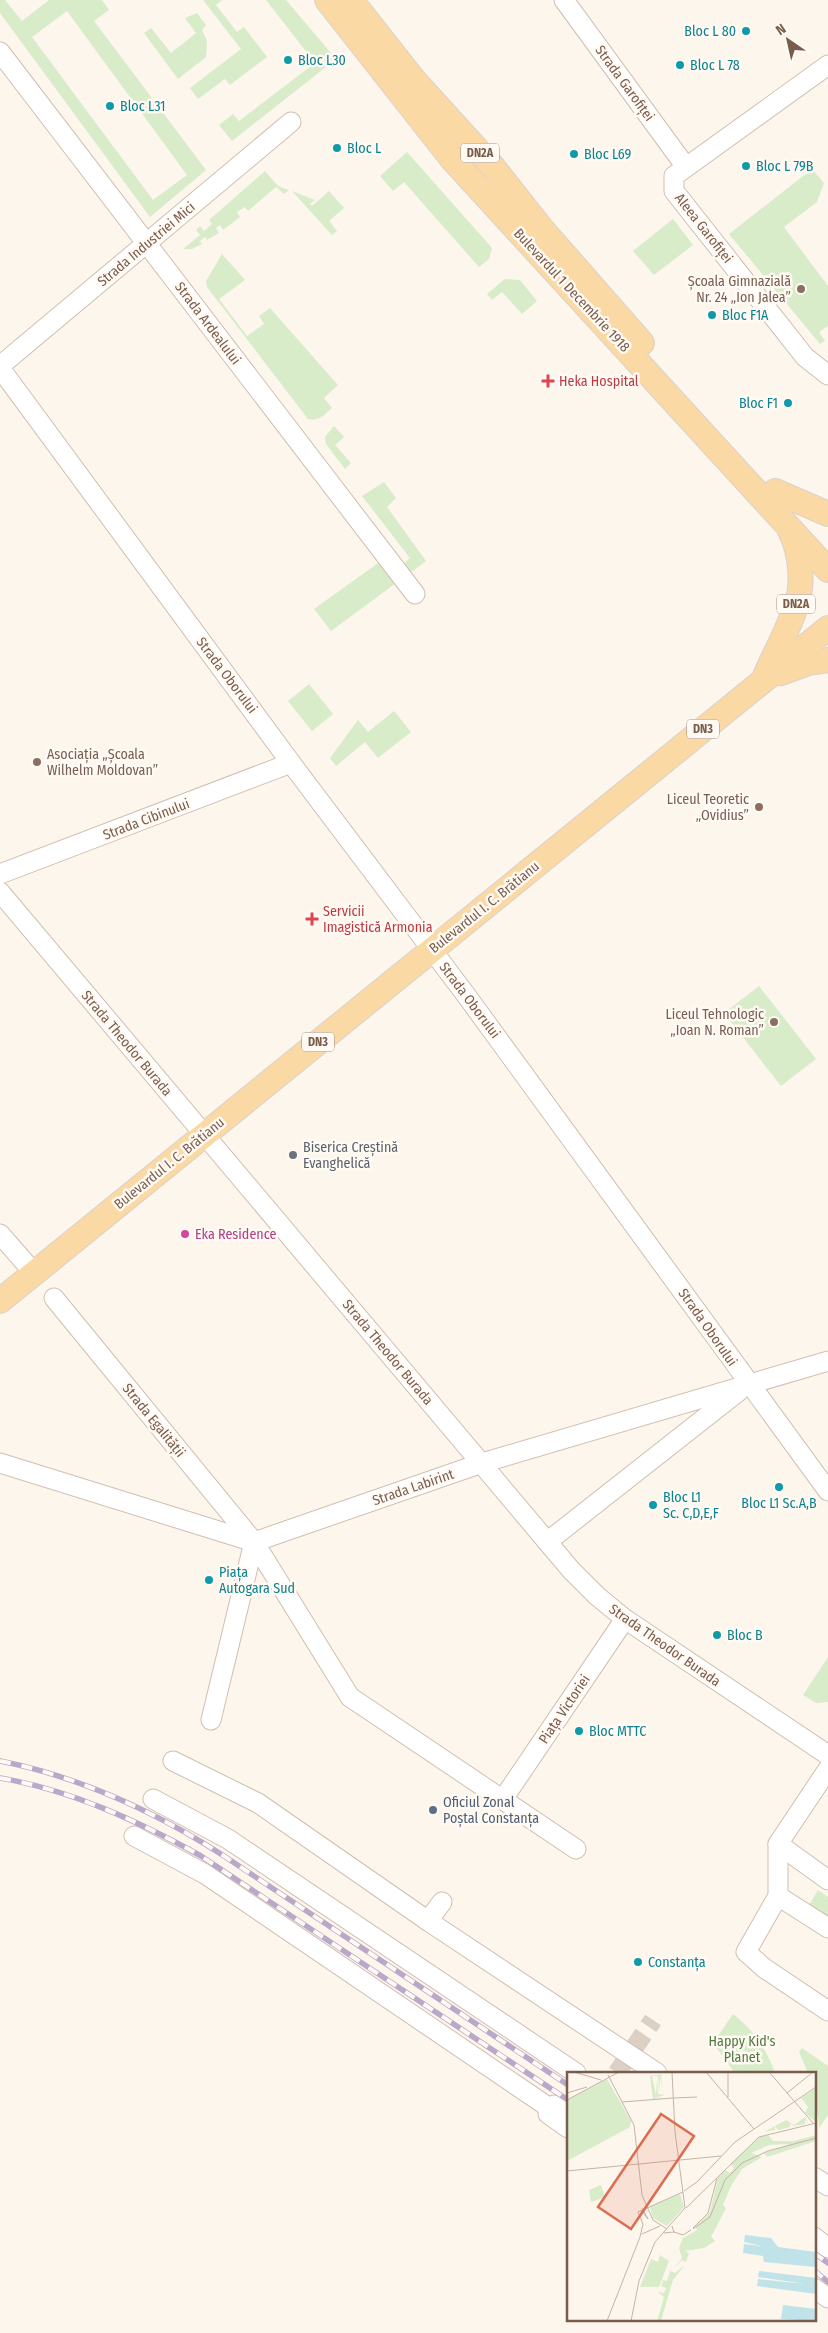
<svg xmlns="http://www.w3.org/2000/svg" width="828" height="2333" font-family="'Fira Sans Condensed',sans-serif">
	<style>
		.green { fill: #d8ecc9; fill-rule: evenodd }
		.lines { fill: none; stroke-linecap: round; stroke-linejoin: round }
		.minor-tunnel { stroke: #dcd0c4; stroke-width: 19; stroke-dasharray: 19 9; stroke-linecap: butt }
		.minor-casing { stroke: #d1beb0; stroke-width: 21 }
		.major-casing { stroke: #dad1cd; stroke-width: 26 }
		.minor { stroke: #fff; stroke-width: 19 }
		.major { stroke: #fbd9a5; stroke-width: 24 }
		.rail-casing { stroke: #b9a8c9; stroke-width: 5.5 }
		.rail { stroke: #fffaf3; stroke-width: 4; stroke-dasharray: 11; stroke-linecap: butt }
		.culture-dot { fill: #0f9aa8; stroke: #fffaf3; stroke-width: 2 }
		.education-dot { fill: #8d6e63; stroke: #fffaf3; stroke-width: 2 }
		.health-dot { fill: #e0444e; stroke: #fffaf3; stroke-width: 2 }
		.worship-dot { fill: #6b7280; stroke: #fffaf3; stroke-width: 2 }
		.hotel-dot { fill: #d1479c; stroke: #fffaf3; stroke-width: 2 }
		.service-dot { fill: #5c6f8a; stroke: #fffaf3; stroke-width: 2 }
		.labels { text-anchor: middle; stroke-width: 5; stroke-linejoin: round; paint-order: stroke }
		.shield { fill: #fffaf3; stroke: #a28b7f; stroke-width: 1 }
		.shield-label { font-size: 12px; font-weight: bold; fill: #7a5c4d }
		.culture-label { font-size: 14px; fill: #0d838f; stroke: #fffaf3; text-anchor: start }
		.street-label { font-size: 14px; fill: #7a5c4d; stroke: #fffaf3 }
		.education-label { font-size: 14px; fill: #785e54; stroke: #fffaf3; text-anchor: end }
		.health-label { font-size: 14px; fill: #be3a42; stroke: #fffaf3; text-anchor: start }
		.worship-label { font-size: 14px; fill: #5b616d; stroke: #fffaf3; text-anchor: start }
		.hotel-label { font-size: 14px; fill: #b23c85; stroke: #fffaf3; text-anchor: start }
		.service-label { font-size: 14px; fill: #4e5e75; stroke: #fffaf3; text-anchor: start }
		.park-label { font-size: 14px; fill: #537a41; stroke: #fffaf3 }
		.inset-road { fill: none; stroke: #c5b3a7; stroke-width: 1 }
		.view { fill: #dc6d51; fill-opacity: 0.15; stroke: #dc6d51; stroke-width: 2.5 }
		.inset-edge { fill: none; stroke: #7a5c4d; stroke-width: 2.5 }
	</style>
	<rect width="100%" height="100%" fill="#fdf6ec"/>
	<!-- green -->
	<g class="green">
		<path d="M 0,0 L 5,0 L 22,21 L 49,0 L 102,0 L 109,10 L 94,21 L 206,170 L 150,217 L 0,13 ZM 67,11 L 187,175 L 153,200 L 32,37 Z"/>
		<polygon points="203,0 222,0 216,5 237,32 244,27 267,57 230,85 225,79 198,99 190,88 241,49"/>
		<polygon points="266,0 286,0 336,59 232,141 219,125 233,114 239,121 315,63"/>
		<polygon points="197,13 206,25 202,30 207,41 206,57 178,79 144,33 151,28 171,53 196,33 185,18"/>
		<polygon points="407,152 492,248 489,259 479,267 404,182 393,191 380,176"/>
		<polygon points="812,169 824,183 817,202 784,227 828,286 828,326 819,332 825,341 820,344 729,234"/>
		<polygon points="265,171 278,186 289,190 284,194 276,187 248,211 245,207 237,212 240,217 223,230 220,225 216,228 219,233 207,240 205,237 200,241 202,244 192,249 183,249 200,235 196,230 200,226 204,231 212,224 209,220"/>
		<polygon points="292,191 315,200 310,204 312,206 329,191 344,208 329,221 337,231 332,235"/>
		<polygon points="673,219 693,245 654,275 633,251"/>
		<path d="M 222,254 L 245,280 L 219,299 L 247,336 L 264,324 L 259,316 L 270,308 L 338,385 L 324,398 L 332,408 C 325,414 319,422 308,419 L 207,287 L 206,281 Z"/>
		<polygon points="505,279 520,280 537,301 522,314 502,292 492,300 487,294"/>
		<polygon points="334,426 344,437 335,445 351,463 345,469 326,444 325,437"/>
		<polygon points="384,482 396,498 387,507 426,561 410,573 403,564 410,558 362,496"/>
		<polygon points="381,561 396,583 331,631 314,609"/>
		<polygon points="309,684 333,714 312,731 288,701"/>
		<polygon points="394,711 411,732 378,758 365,742 336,766 330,758 358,720 368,732"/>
		<polygon points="759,986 816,1059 781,1086 724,1013"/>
		<polygon points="828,1657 828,1702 816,1703 803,1695"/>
		<polygon points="818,1890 828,1897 828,1918 809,1905"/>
		<path d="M 733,2014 C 753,2029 767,2050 775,2073 L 735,2073 L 713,2043 Z"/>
		<polygon points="802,2048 828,2066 828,2115 819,2128 818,2115 815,2114 814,2073 808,2073 799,2052"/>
	</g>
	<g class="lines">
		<!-- minor-tunnel -->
		<polyline class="minor-tunnel" points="617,2073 653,2020"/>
		<!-- minor casing -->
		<g class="minor-casing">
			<g id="minor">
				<polyline points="564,0 686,167"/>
				<polyline points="0,52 415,594"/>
				<polyline points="828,65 674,176 674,191 805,357 828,375"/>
				<polyline points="0,366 291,122"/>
				<polyline points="0,368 291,763 466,995 828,1491"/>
				<polyline points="0,874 291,763"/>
				<polyline points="0,892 571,1570 597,1596 625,1619 828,1755"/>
				<polyline points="0,1234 34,1273"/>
				<polyline points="54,1298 254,1542 350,1697 576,1849"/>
				<polyline points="0,1463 254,1542 482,1463 828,1361"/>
				<polyline points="547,1542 739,1391"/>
				<polyline points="211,1720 254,1542"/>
				<polyline points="173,1761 258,1803 428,1921"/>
				<polyline points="828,1769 778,1844 778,1896 746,1952 764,1968 828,2011"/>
				<polyline points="153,1799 228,1839 576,2073"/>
				<polyline points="503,1799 625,1619"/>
				<polyline points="134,1836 205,1874 554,2111"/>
				<polyline points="778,1844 828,1880"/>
				<polyline points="778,1896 828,1928"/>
				<polyline points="442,1902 428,1921 657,2073"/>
				<polyline points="568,2114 554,2105 548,2114 568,2128"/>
				<polyline points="814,2177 828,2186"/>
				<polyline points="814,2237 828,2248"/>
				<polyline points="814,2288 828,2298"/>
			</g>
		</g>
		<!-- major casing -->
		<g class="major-casing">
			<g id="major">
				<polyline points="327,0 452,159 828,570"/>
				<polyline points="351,0 414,80 493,167 542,229 642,343"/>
				<polyline points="775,491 828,514"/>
				<polyline points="781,673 808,663 828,660"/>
				<path d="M 765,676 C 774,655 795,617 799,595 C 803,576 799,548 790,531"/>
				<polyline points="0,1301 828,628"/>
			</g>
		</g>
		<!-- minor -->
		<use href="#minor" class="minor"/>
		<!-- major -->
		<use href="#major" class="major"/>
		<!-- rail casing -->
		<g class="rail-casing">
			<g id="rail">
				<path d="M 0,1761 C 80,1777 156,1812 224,1856 L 568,2085"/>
				<path d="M 0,1778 C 71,1790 138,1821 201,1856 L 568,2100"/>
				<polyline points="814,2253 828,2263"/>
				<polyline points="814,2270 828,2282"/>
			</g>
		</g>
		<!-- rail -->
		<use href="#rail" class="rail"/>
	</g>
	<!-- markers -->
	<g class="culture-dot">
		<circle cx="746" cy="31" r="5"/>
		<circle cx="288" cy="60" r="5"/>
		<circle cx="680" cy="65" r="5"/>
		<circle cx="110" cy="106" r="5"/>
		<circle cx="337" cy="148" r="5"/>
		<circle cx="574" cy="154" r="5"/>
		<circle cx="746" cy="166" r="5"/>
		<circle cx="712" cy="315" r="5"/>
		<circle cx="788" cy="403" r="5"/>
		<circle cx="779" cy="1487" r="5"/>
		<circle cx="653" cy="1505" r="5"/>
		<circle cx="209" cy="1580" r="5"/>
		<circle cx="717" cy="1635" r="5"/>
		<circle cx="579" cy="1731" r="5"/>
		<circle cx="638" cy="1962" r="5"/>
	</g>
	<g class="education-dot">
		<circle cx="801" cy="289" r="5"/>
		<circle cx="37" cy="762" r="5"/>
		<circle cx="759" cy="807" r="5"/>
		<circle cx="774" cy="1022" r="5"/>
	</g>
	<g class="health-dot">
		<path d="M545.5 373.5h5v5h5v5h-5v5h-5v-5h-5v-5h5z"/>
		<path d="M309.5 911.5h5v5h5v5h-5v5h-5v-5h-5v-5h5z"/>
	</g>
	<circle class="worship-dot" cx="293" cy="1155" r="5"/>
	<circle class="hotel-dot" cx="185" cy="1234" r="5"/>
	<circle class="service-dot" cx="433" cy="1810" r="5"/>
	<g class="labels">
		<!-- shield labels -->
		<g class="shield">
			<rect x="461" y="143.5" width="38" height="19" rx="4"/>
			<rect x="777" y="594.5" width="38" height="19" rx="4"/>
			<rect x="687" y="719.5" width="32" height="19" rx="4"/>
			<rect x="302" y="1032.5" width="32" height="19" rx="4"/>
		</g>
		<g class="shield-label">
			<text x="480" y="157">DN2A</text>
			<text x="796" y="608">DN2A</text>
			<text x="703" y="733">DN3</text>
			<text x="318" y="1046">DN3</text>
		</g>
		<!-- culture labels -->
		<g class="culture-label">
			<text x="736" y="36" text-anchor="end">Bloc L 80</text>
			<text x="298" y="65">Bloc L30</text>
			<text x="690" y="70">Bloc L 78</text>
			<text x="120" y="111">Bloc L31</text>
			<text x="347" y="153">Bloc L</text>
			<text x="584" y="159">Bloc L69</text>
			<text x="756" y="171">Bloc L 79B</text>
			<text x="722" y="320">Bloc F1A</text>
			<text x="778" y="408" text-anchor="end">Bloc F1</text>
			<text x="663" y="1502">Bloc L1<tspan x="663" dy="16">Sc. C,D,E,F</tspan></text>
			<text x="779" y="1508" text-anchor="middle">Bloc L1 Sc.A,B</text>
			<text x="219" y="1577">Piața<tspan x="219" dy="16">Autogara Sud</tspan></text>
			<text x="727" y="1640">Bloc B</text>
			<text x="589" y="1736">Bloc MTTC</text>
			<text x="648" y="1967">Constanța</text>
		</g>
		<!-- street labels -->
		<g class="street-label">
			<text transform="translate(625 83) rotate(54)" y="5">Strada Garofiței</text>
			<text transform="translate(704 228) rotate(52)" y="5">Aleea Garofiței</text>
			<text transform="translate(146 244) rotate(-40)" y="5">Strada Industriei Mici</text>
			<text transform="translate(572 290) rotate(47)" y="5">Bulevardul 1 Decembrie 1918</text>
			<text transform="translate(208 323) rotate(53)" y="5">Strada Ardealului</text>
			<text transform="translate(227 675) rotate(53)" y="5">Strada Oborului</text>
			<text transform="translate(146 819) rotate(-21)" y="5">Strada Cibinului</text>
			<text transform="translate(484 907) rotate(-39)" y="5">Bulevardul I. C. Brătianu</text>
			<text transform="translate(470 1000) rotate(53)" y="5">Strada Oborului</text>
			<text transform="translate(127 1043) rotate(50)" y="5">Strada Theodor Burada</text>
			<text transform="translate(169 1163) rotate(-39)" y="5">Bulevardul I. C. Brătianu</text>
			<text transform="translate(708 1327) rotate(55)" y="5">Strada Oborului</text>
			<text transform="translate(388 1352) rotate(50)" y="5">Strada Theodor Burada</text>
			<text transform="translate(154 1420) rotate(51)" y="5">Strada Egalității</text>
			<text transform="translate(413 1487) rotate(-19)" y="5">Strada Labirint</text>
			<text transform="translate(665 1645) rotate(35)" y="5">Strada Theodor Burada</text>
			<text transform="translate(564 1709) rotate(-56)" y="5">Piața Victoriei</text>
		</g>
		<!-- education labels -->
		<g class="education-label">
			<text x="791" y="286">Școala Gimnazială<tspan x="791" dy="16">Nr. 24 „Ion Jalea”</tspan></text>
			<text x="47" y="759" text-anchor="start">Asociația „Școala<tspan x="47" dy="16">Wilhelm Moldovan”</tspan></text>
			<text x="749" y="804">Liceul Teoretic<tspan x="749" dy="16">„Ovidius”</tspan></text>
			<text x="764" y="1019">Liceul Tehnologic<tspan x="764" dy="16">„Ioan N. Roman”</tspan></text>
		</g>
		<!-- health labels -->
		<g class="health-label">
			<text x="559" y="386">Heka Hospital</text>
			<text x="323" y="916">Servicii<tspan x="323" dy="16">Imagistică Armonia</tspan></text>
		</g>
		<!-- worship labels -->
		<g class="worship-label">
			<text x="303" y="1152">Biserica Creștină<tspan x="303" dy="16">Evanghelică</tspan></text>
		</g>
		<!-- hotel labels -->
		<g class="hotel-label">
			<text x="195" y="1239">Eka Residence</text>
		</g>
		<!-- service labels -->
		<g class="service-label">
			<text x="443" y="1807">Oficiul Zonal<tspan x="443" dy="16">Poștal Constanța</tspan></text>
		</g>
		<!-- park labels -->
		<g class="park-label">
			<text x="742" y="2046">Happy Kid's<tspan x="742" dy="16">Planet</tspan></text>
		</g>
	</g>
	<!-- overview -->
	<g transform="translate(567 2072)">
		<rect width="249" height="249" fill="#fdf6ec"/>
		<path d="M 97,2 L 94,3 L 96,21 L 93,4 L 92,22 L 91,4 L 85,4 L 89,23 L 90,6 L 91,22 L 98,23 L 87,26 L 98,25 L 86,27 L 83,4 ZM 40,7 L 64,49 L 63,55 L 0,89 L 0,28 ZM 249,16 L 249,50 L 238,41 L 241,35 L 234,26 ZM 238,45 L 241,51 L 238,48 L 238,52 L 226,54 L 223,51 L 223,55 L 211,58 L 208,54 L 208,58 L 197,60 L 219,48 L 227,53 ZM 201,63 L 206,69 L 227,69 L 249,63 L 249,69 L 200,85 L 197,81 L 223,72 L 202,73 L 184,81 L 195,85 L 175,97 L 164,114 L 156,133 L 159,136 L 144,165 L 148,169 L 137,176 L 118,179 L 122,181 L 119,190 L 115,188 L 108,195 L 115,186 L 112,176 L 116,166 L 130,158 L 128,155 L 143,140 L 151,105 L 158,98 L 163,101 L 167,96 L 163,92 L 193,65 ZM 34,113 L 38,125 L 24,130 L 22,118 ZM 113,122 L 117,135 L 100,154 L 86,146 L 83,135 ZM 93,183 L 102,189 L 92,215 L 73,215 L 84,187 L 91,190 ZM 118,193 L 106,208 L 94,249 L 90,249 L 97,225 L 91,220 L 97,221 L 99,216 L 94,214 L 96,208 L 100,209 L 103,199 L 108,201 Z" fill="#d8ecc9"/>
		<path d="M 178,163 L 204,166 L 211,175 L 249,180 L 249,195 L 197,190 L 196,184 L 176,181 L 177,172 L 195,174 L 177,170 ZM 192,199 L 249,206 L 249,222 L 190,214 L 191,207 L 239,212 L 191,205 ZM 216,233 L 249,237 L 249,249 L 214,247 Z" fill="#bfe3e8"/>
		<path class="inset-road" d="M 7,0 L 34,8M 139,0 L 187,57M 161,0 L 161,25M 202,0 L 246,51M 41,3 L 67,53 L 75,123 L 86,148 L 100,157M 0,21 L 20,15M 220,21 L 246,0M 107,26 L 130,25M 0,28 L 52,0M 55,30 L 106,26M 0,99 L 154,84M 117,119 L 130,110 L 168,70 L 249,15M 119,136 L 192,65 L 249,51M 74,138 L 81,147 L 75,136M 126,156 L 141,141 L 150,106M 126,157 L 143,145 L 158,108 L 175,91 L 201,79 L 249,66M 107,160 L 116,163 L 124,158M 97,161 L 107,160 L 105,154M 75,162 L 93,154M 40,249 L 73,165 L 76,152 L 71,140 L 116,120M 64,249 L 72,209 L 88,170 L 118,136 L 108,60 L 105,0"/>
		<path class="view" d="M 94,42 L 127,64 L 64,157 L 31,135 Z"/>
		<rect width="249" height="249" class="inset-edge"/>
	</g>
	<!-- north arrow -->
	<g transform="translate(788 40) rotate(326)" stroke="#fffaf3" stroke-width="4" paint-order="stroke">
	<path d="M0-4L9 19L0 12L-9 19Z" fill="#7a5c4d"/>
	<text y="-8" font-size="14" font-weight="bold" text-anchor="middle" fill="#7a5c4d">N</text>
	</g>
</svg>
